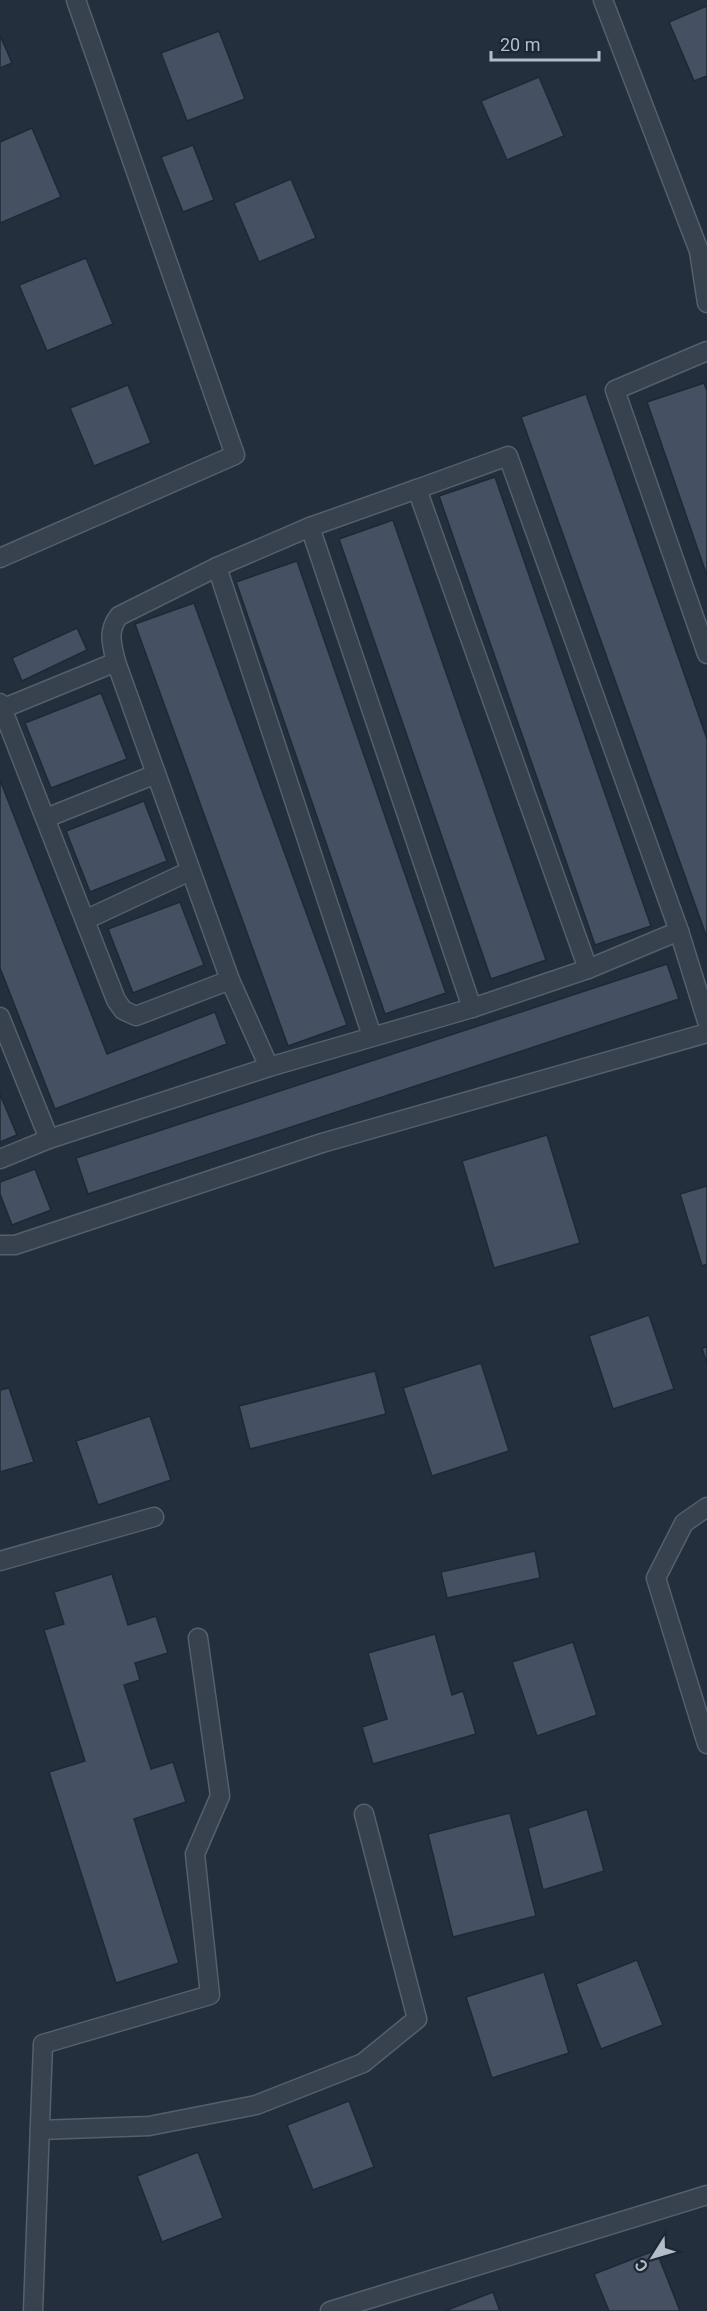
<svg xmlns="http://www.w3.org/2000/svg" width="707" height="2311" font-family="Roboto,sans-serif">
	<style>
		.building { fill: #455162; stroke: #1f2835; stroke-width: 1.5 }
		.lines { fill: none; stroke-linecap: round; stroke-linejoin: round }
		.lane-casing { stroke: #565f6c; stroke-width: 21 }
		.lane { stroke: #38414e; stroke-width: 18 }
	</style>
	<rect width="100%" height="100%" fill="#242f3e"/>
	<!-- building -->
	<g class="building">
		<polygon points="707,6 707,76 694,81 669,22"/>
		<polygon points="219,31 245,99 187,121 161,53"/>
		<polygon points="0,35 12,63 0,68"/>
		<polygon points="539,77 564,136 507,160 481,101"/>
		<polygon points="32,128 61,197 0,223 0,142"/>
		<polygon points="193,145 214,200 183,212 161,157"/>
		<polygon points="291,179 316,238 259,262 234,203"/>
		<polygon points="86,258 113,324 47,351 19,285"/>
		<polygon points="704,383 707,391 707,576 647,402"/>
		<polygon points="128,385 151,443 94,466 70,408"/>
		<polygon points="586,394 707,739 707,938 521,417"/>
		<polygon points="495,477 651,926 595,945 439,496"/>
		<polygon points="393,520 546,960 491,979 339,539"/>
		<polygon points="297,561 446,993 385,1014 236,582"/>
		<polygon points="194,603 347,1025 288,1046 135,624"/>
		<polygon points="77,628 87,650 22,681 12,658"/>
		<polygon points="101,693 127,759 51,788 25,723"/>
		<polygon points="0,780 107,1054 215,1012 227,1044 55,1109 0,968"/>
		<polygon points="144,801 167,861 90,892 66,831"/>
		<polygon points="180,902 204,965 133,993 108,929"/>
		<polygon points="667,964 679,999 88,1194 76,1158"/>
		<polygon points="0,1094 17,1135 0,1142"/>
		<polygon points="547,1135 580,1243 494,1268 462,1161"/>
		<polygon points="35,1169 51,1210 12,1225 0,1194 0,1182"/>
		<polygon points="707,1186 707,1264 702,1266 680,1194"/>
		<polygon points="649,1315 674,1389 613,1409 589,1336"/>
		<polygon points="707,1347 707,1364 702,1348"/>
		<polygon points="481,1363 509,1451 432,1476 403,1388"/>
		<polygon points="375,1371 386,1414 250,1449 239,1406"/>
		<polygon points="9,1388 34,1462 0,1472 0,1390"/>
		<polygon points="150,1416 171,1480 98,1505 76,1441"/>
		<polygon points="535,1551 540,1578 447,1598 441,1572"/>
		<polygon points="112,1574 128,1625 156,1616 168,1653 135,1663 140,1680 124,1685 151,1769 173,1762 186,1802 134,1819 179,1963 116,1983 49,1772 85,1761 44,1630 64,1624 54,1592"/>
		<polygon points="435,1634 452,1695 463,1691 476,1734 373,1764 362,1727 387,1719 368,1653"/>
		<polygon points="573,1642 597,1715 537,1736 512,1662"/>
		<polygon points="587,1809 604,1871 543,1890 528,1828"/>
		<polygon points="510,1813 536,1916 453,1937 428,1834"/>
		<polygon points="637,1960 663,2025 601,2049 576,1984"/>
		<polygon points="544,1972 569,2053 492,2078 466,1997"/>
		<polygon points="349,2101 374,2167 313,2190 287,2125"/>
		<polygon points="198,2152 223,2218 162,2242 137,2176"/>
		<polygon points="656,2250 680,2311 609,2311 594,2274"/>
		<polygon points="493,2292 500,2311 445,2311"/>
	</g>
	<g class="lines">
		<!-- lane casing -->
		<g class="lane-casing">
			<g id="lane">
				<polyline points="603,0 699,251 707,303"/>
				<polyline points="707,351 615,390 707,654"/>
				<polyline points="417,489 508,456 679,931 707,1021"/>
				<polyline points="0,558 235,455 76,0"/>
				<polyline points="217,567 310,527"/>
				<polyline points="0,703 116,1000 123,1010 136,1016 230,980 269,1067"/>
				<polyline points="4,708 116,662"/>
				<polyline points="46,818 156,774"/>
				<polyline points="85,920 190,871"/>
				<path d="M 230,980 L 116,662 C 112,645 107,631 119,616 L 217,567 L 372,1036"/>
				<polyline points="472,1008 310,527 417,489 588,969"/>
				<polyline points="0,1017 49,1139"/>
				<polyline points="0,1159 49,1139 269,1067 472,1008 588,969 679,931"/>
				<polyline points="0,1245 15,1245 322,1143 707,1033"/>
				<polyline points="707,1507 684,1523 656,1578 707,1744"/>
				<polyline points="0,1561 154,1517"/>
				<polyline points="40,2130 149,2126 256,2105 363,2063 417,2019 364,1814"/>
				<polyline points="33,2311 43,2044 210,1995 195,1854 220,1796 198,1638"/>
				<polyline points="330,2311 707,2195"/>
			</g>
		</g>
		<!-- lane -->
		<use href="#lane" class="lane"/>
	</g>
	<!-- north arrow -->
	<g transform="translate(653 2257) rotate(233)" stroke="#1d2633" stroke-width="4.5" paint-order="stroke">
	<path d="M0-4.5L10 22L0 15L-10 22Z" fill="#b4bcc9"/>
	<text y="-9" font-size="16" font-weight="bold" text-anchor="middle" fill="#b4bcc9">С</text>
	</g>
	<!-- scale -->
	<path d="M491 51v9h108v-9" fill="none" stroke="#b4bcc9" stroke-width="3"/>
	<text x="500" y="51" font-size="18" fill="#b4bcc9" stroke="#1d2633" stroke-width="4.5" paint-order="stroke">20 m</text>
</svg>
